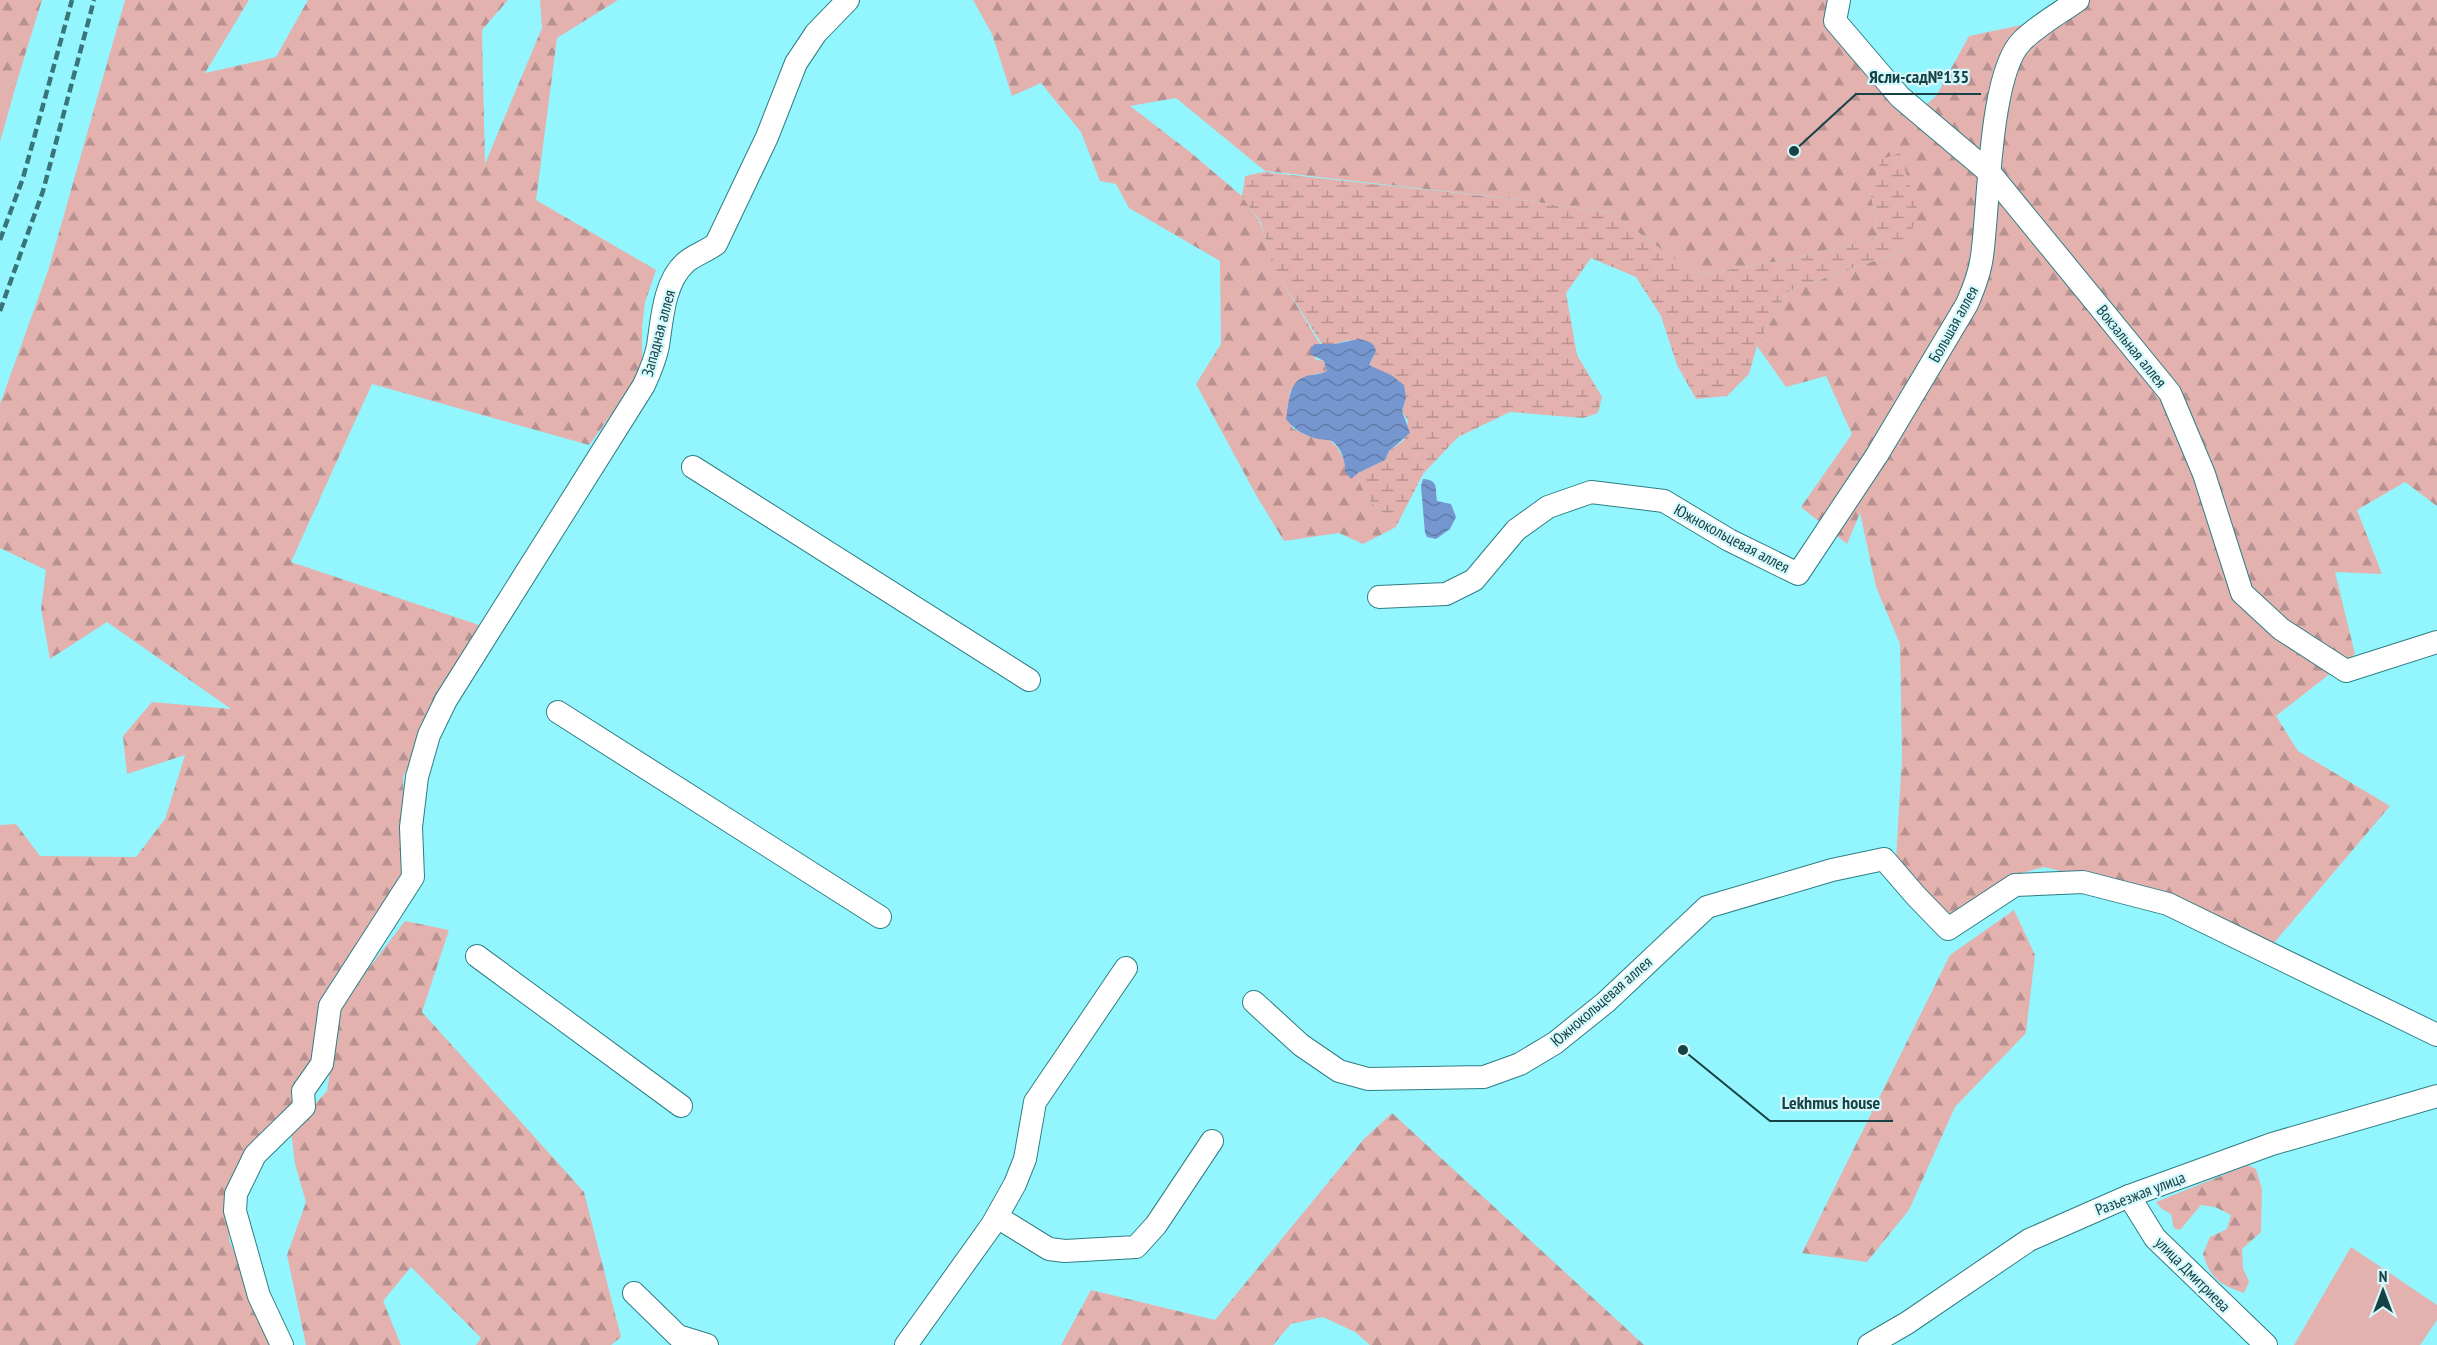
<svg xmlns="http://www.w3.org/2000/svg" width="2437" height="1345" font-family="'PT Sans Narrow',sans-serif">
	<style>
		.grass { fill: #e3b2af }
		.forest { fill: url(#forest-firs) }
		.wetland { fill: url(#wetland-marsh) }
		.water { fill: url(#water-waves) }
		.lines { fill: none; stroke-linecap: round; stroke-linejoin: round }
		.street-casing { stroke: #2f7d83; stroke-width: 24 }
		.street { stroke: #fff; stroke-width: 22 }
		.rail { stroke: #397478; stroke-width: 4.5; stroke-dasharray: 9 4.5; stroke-linecap: butt }
		.labels { text-anchor: middle; stroke-width: 4.5; stroke-linejoin: round; paint-order: stroke }
		.street-label { font-size: 16px; fill: #174245; stroke: #d4f8fb }
		.leader { fill: none; stroke: #174245; stroke-width: 2 }
		.callout-dot { fill: #174245; stroke: #d4f8fb; stroke-width: 2 }
		.callout-label { font-size: 18px; text-anchor: middle; font-weight: bold; fill: #174245; stroke: #d4f8fb; stroke-width: 4.5; stroke-linejoin: round; paint-order: stroke }
	</style>
	<defs>
		<pattern id="forest-firs" width="22" height="20" patternUnits="userSpaceOnUse" patternTransform="scale(1.5)"><rect width="22" height="20" fill="#e3b2af"/><path d="M5 1l3.5 6h-7zM16 11l3.5 6h-7z" fill="#b79290"/></pattern>
		<pattern id="wetland-marsh" width="20" height="14" patternUnits="userSpaceOnUse" patternTransform="scale(1.5)"><rect width="20" height="14" fill="#e3b2af"/><path d="M1 5h8M5 5V1M11 12h8M15 12V8" fill="none" stroke="#b79290"/></pattern>
		<pattern id="water-waves" width="16" height="10" patternUnits="userSpaceOnUse" patternTransform="scale(1.5)"><rect width="16" height="10" fill="#7696cf"/><path d="M0 5q4-4 8 0t8 0" fill="none" stroke="#607caa"/></pattern>
	</defs>
	<rect width="100%" height="100%" fill="#93f6fe"/>
	<!-- grass -->
	<g class="grass">
		<polygon points="18,78 0,142 0,94"/>
		<polygon points="2351,1247 2437,1305 2437,1320 2420,1345 2294,1345"/>
	</g>
	<!-- forest -->
	<g class="forest">
		<polygon points="0,0 42,0 18,78 0,94"/>
		<polygon points="125,0 249,0 205,73 276,57 308,0 508,0 482,30 485,164 542,28 540,0 618,0 557,38 536,200 656,270 645,302 642,328 642,361 634,384 589,445 372,384 291,562 482,626 423,733 403,777 403,828 407,878 316,1060 297,1104 229,1189 229,1240 274,1345 0,1345 0,825 16,824 40,856 136,857 165,819 185,755 127,774 123,736 152,702 231,709 107,622 50,659 41,609 46,570 0,548 0,404 48,271"/>
		<path d="M 973,0 L 1829,0 L 1912,117 L 1936,96 L 1969,36 L 2026,24 L 2064,0 L 2437,0 L 2437,506 L 2405,482 L 2357,510 L 2382,574 L 2335,572 L 2355,654 L 2276,716 L 2298,751 L 2390,806 L 2273,944 L 2170,898 L 2044,867 L 2007,877 L 1948,918 L 1896,860 L 1902,757 L 1900,644 L 1876,587 L 1860,513 L 1847,544 L 1801,507 L 1852,434 L 1826,376 L 1786,387 L 1757,346 L 1788,291 L 1905,250 L 1870,190 L 1879,237 L 1792,259 L 1696,275 L 1612,213 L 1523,200 L 1265,171 L 1176,98 L 1130,106 L 1190,152 L 1243,197 L 1261,225 L 1274,268 L 1320,344 L 1315,344 L 1315,359 L 1324,361 L 1327,372 L 1311,375 L 1290,391 L 1289,403 L 1292,428 L 1306,435 L 1330,440 L 1337,447 L 1346,463 L 1358,473 C 1360,496 1381,511 1396,527 L 1363,544 L 1339,533 L 1284,541 L 1256,495 L 1196,384 L 1221,344 L 1220,261 L 1129,208 L 1116,184 L 1100,181 L 1081,132 L 1041,83 L 1012,96 L 992,34 Z"/>
		<polygon points="2014,910 2035,955 2026,1033 1955,1107 1909,1210 1867,1262 1802,1253 1950,955"/>
		<polygon points="405,921 449,930 422,1012 584,1192 621,1337 611,1345 476,1345 481,1338 411,1267 383,1301 401,1345 306,1345 287,1255 306,1202 295,1164 291,1131 327,1091 341,1002 359,981"/>
		<polygon points="1392,1113 1644,1345 1370,1345 1355,1332 1323,1317 1291,1324 1273,1345 1061,1345 1091,1290 1215,1320 1363,1140"/>
		<path d="M 2248,1165 L 2256,1169 L 2262,1189 L 2261,1232 L 2242,1249 L 2243,1268 L 2249,1282 L 2244,1293 C 2220,1285 2210,1278 2203,1254 L 2210,1237 L 2227,1229 L 2231,1215 L 2215,1207 L 2201,1205 L 2180,1230 L 2174,1228 L 2171,1214 L 2162,1209 L 2156,1202 Z"/>
	</g>
	<!-- wetland -->
	<path class="wetland" d="M 1900,153 L 1918,212 L 1905,250 L 1788,291 L 1757,346 L 1749,374 L 1727,396 L 1696,399 L 1677,365 L 1661,316 L 1636,277 L 1591,258 L 1566,293 L 1577,355 L 1602,397 L 1598,413 L 1583,418 L 1510,412 L 1458,437 L 1423,474 L 1396,527 C 1381,511 1360,496 1358,473 L 1385,460 L 1389,451 L 1404,440 L 1408,421 L 1402,411 L 1406,398 L 1369,365 L 1374,356 L 1349,340 L 1335,344 L 1322,344 L 1273,267 L 1261,223 L 1242,197 L 1245,176 L 1264,172 L 1523,200 L 1612,213 L 1696,275 L 1792,259 L 1879,237 L 1870,190 L 1882,159 Z"/>
	<!-- water -->
	<g class="water">
		<path d="M 1359,339 C 1368,341 1374,342 1376,351 L 1369,365 L 1391,375 L 1404,385 L 1406,398 L 1402,411 L 1410,433 L 1389,451 L 1385,460 L 1358,473 L 1351,479 L 1345,471 C 1346,462 1341,447 1332,441 C 1328,439 1322,440 1318,439 C 1304,435 1294,430 1286,419 C 1289,404 1288,383 1304,377 C 1312,374 1320,375 1327,371 L 1324,361 L 1310,354 L 1311,347 L 1315,344 L 1335,344 Z"/>
		<path d="M 1423,479 C 1439,480 1435,488 1437,501 L 1451,504 L 1456,517 L 1450,529 L 1436,539 L 1427,537 L 1425,533 L 1421,486 Z"/>
	</g>
	<g class="lines">
		<!-- street casing -->
		<g class="street-casing">
			<g id="street">
				<polyline points="1839,0 1835,21 1900,97 1990,173 2170,393 2204,474 2242,593 2281,629 2346,671 2437,642"/>
				<polyline points="693,467 1029,680"/>
				<path d="M 1379,597 L 1446,594 L 1474,580 L 1516,530 L 1548,507 L 1591,492 L 1664,501 L 1729,540 L 1798,574 L 1877,455 L 1967,304 C 1974,288 1980,273 1982,256 C 1989,208 1989,73 2022,41 C 2038,25 2060,13 2078,0"/>
				<polyline points="558,712 880,917"/>
				<polyline points="477,956 681,1106"/>
				<polyline points="1254,1002 1301,1045 1339,1071 1368,1079 1484,1077 1520,1064 1555,1043 1606,1002 1707,907 1832,870 1884,859 1916,896 1948,929 2015,885 2083,882 2168,904 2437,1035"/>
				<polyline points="2129,1196 2155,1238 2266,1345"/>
				<polyline points="997,1217 1049,1249 1065,1251 1136,1247 1156,1225 1212,1141"/>
				<polyline points="634,1293 678,1336 707,1345"/>
				<path d="M 282,1345 L 259,1296 L 235,1211 L 236,1194 L 255,1155 L 304,1107 L 303,1091 L 322,1064 L 330,1006 L 413,877 L 411,827 L 417,777 L 429,735 L 446,700 L 644,385 C 650,372 655,360 658,346 C 662,319 664,282 685,263 C 692,256 707,251 716,244 L 767,137 L 796,63 L 816,33 L 848,0"/>
				<polyline points="906,1345 992,1225 1015,1184 1025,1159 1035,1102 1126,968"/>
				<polyline points="1869,1345 1907,1323 2029,1240 2129,1196 2272,1144 2437,1096"/>
			</g>
		</g>
		<!-- street -->
		<use href="#street" class="street"/>
		<!-- rail -->
		<g class="rail">
			<polyline points="0,240 23,178 72,0"/>
			<polyline points="0,311 43,191 94,0"/>
		</g>
	</g>
	<g class="labels">
		<!-- street labels -->
		<g class="street-label">
			<text transform="translate(1953 324) rotate(-61)" y="6">Большая аллея</text>
			<text transform="translate(658 333) rotate(-75)" y="6">Западная аллея</text>
			<text transform="translate(2132 346) rotate(51)" y="6">Вокзальная аллея</text>
			<text transform="translate(1732 538) rotate(28)" y="6">Южнокольцевая аллея</text>
			<text transform="translate(1601 1001) rotate(-41)" y="6">Южнокольцевая аллея</text>
			<text transform="translate(2140 1193) rotate(-21)" y="6">Разъезжая улица</text>
			<text transform="translate(2193 1274) rotate(45)" y="6">улица Дмитриева</text>
		</g>
	</g>
	<!-- callouts -->
	<path class="leader" d="M1794 151L1856 94H1981M1683 1050L1770 1121H1893"/>
	<g class="callout-dot">
		<circle cx="1794" cy="151" r="6"/>
		<circle cx="1683" cy="1050" r="6"/>
	</g>
	<g class="callout-label">
		<text x="1919" y="83">Ясли-сад№135</text>
		<text x="1831" y="1109">Lekhmus house</text>
	</g>
	<!-- north arrow -->
	<g transform="translate(2383 1291)" stroke="#d4f8fb" stroke-width="4.5" paint-order="stroke">
	<path d="M0-4.5L10 22L0 15L-10 22Z" fill="#174245"/>
	<text y="-9" font-size="16" font-weight="bold" text-anchor="middle" fill="#174245">N</text>
	</g>
</svg>
